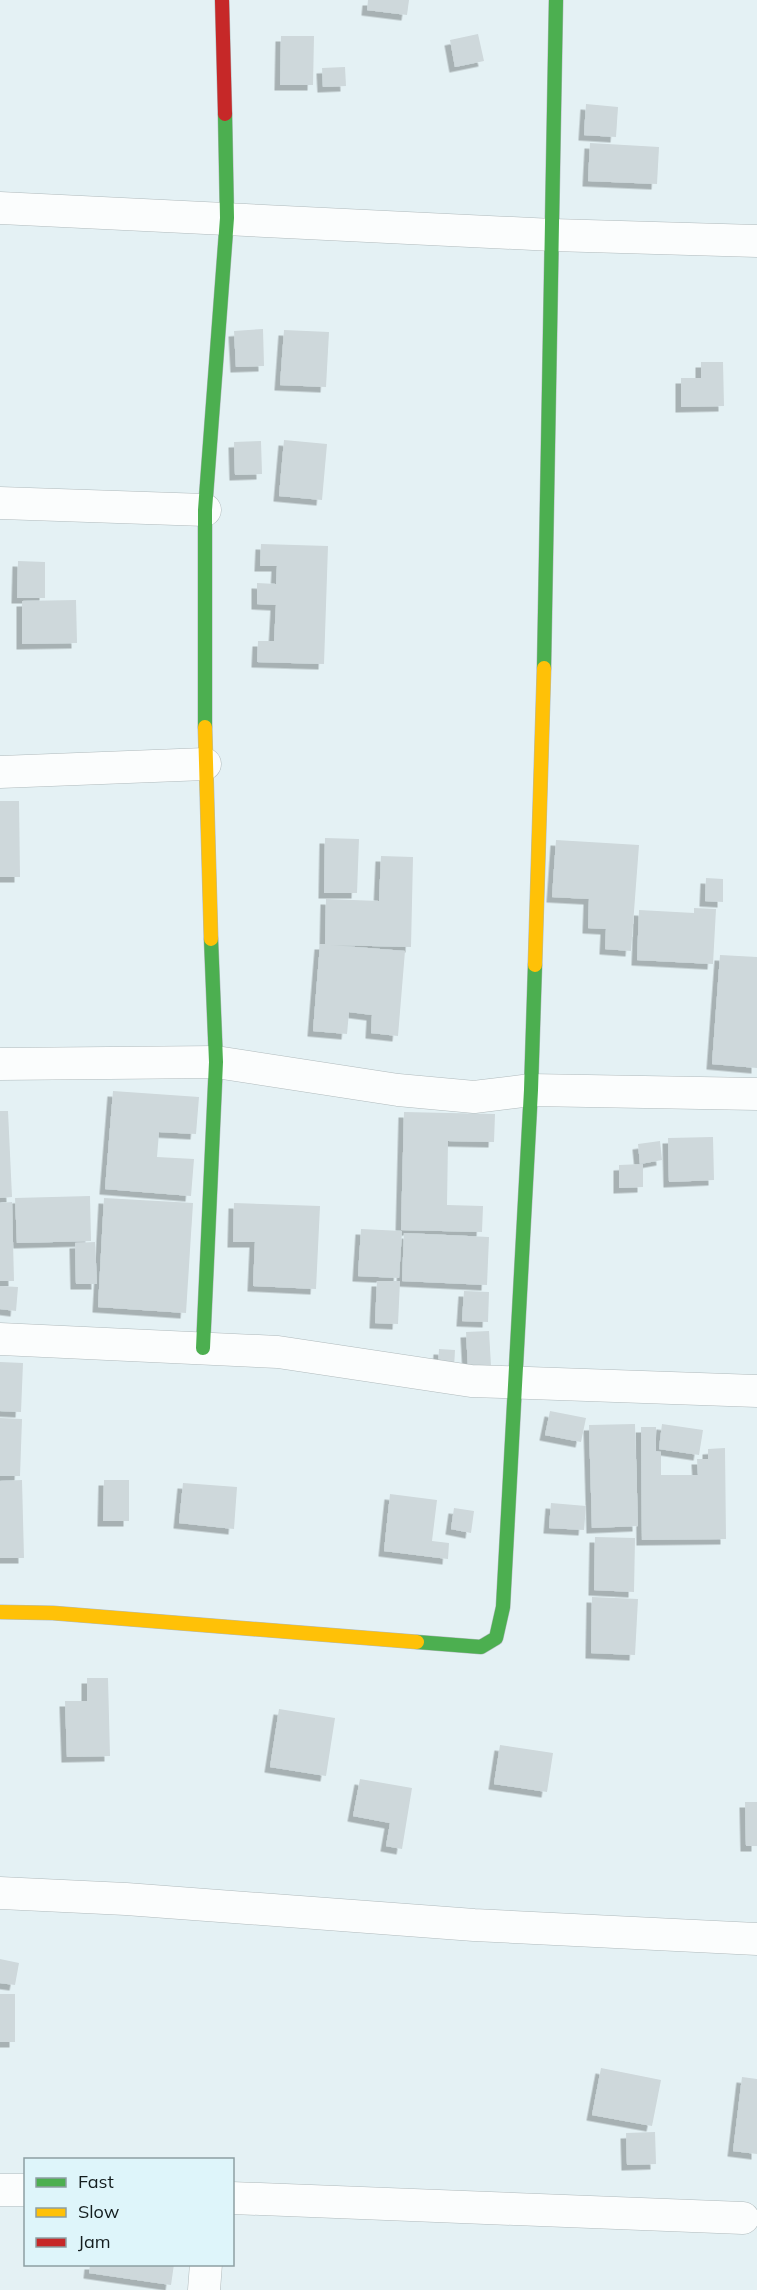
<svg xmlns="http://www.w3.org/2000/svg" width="757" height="2290" font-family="Mulish,sans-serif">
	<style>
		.building { fill: #ced8db; filter: url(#shadow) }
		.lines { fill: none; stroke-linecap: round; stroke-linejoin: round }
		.street-casing { stroke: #b0babc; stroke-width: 33 }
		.fast-casing { stroke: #b0babc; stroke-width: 15 }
		.slow-casing { stroke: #b0babc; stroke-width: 15 }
		.jam-casing { stroke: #b0babc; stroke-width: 15 }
		.street { stroke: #fbfdfd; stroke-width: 32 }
		.fast { stroke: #4caf50; stroke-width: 14 }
		.slow { stroke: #ffc107; stroke-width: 14 }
		.jam { stroke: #c62828; stroke-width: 14 }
	</style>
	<defs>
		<filter id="shadow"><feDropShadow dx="-5.5" dy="5.5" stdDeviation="0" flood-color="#0004"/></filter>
	</defs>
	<rect width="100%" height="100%" fill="#e4f1f4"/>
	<!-- building -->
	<g class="building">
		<polygon points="368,0 409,0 407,15 367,10"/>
		<polygon points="478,34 484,61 455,67 450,40"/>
		<polygon points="281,36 314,36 313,85 280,85"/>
		<polygon points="345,67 346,86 323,87 322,68"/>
		<polygon points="586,104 618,107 616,137 584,135"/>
		<polygon points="590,143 659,147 657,184 588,181"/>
		<polygon points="263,329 264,366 236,367 234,331"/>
		<polygon points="284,330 329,332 326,387 280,385"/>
		<polygon points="701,362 723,362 724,406 681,407 681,378 701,378"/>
		<polygon points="284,440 327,444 322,500 279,496"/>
		<polygon points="261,441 262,474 235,475 234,442"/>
		<polygon points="261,544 328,546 324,664 257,662 258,641 274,641 276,605 257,604 257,583 276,584 277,566 260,566"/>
		<polygon points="18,561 45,562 45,598 17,598"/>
		<polygon points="76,600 77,643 22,644 22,601"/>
		<polygon points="0,801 19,801 20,877 0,877"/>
		<polygon points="325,838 359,839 357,893 324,893"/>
		<polygon points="556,840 639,845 631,951 605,949 606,929 588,928 589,899 552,897"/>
		<polygon points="381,856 413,857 411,947 331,945 405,951 398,1036 371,1033 372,1015 349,1012 347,1034 313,1031 320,944 325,944 326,899 379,901"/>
		<polygon points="706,878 723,879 723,902 705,901"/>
		<polygon points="694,908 716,909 713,964 637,960 639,910 694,913"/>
		<polygon points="720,955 757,957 757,1068 712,1064"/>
		<polygon points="113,1091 199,1097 196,1134 159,1132 157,1157 194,1159 191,1196 105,1189"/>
		<polygon points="0,1111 8,1111 12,1197 0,1198"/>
		<polygon points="404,1112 495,1114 494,1142 448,1141 447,1205 483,1206 482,1232 401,1230"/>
		<polygon points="713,1137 714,1180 669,1182 668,1138"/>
		<polygon points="660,1141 662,1160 640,1164 638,1144"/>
		<polygon points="643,1164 643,1187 619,1188 619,1165"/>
		<polygon points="90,1196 91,1241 17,1243 15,1198"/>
		<polygon points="104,1198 193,1203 186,1313 98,1307"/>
		<polygon points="12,1202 14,1281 0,1281 0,1203"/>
		<polygon points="234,1203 320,1206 316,1289 253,1286 255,1242 233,1242"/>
		<polygon points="361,1229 402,1231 399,1278 358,1276"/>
		<polygon points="404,1233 489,1237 487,1285 402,1281"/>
		<polygon points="95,1242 97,1284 76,1284 75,1243"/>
		<polygon points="377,1281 400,1281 398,1324 375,1323"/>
		<polygon points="0,1286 18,1287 16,1311 0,1309"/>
		<polygon points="464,1291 489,1292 488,1322 462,1321"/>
		<polygon points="489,1331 491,1366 468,1368 466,1332"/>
		<polygon points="439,1349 455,1350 454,1368 438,1367"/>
		<polygon points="0,1362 23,1363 21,1412 0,1411"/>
		<polygon points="550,1411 586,1418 581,1442 545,1435"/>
		<polygon points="0,1418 22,1419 20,1476 0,1476"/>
		<polygon points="635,1424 638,1526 592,1528 589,1425"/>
		<polygon points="662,1424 703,1430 699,1455 659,1449"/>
		<polygon points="641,1427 656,1427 656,1451 661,1452 661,1475 698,1475 697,1459 708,1459 708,1449 725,1448 726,1539 642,1540"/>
		<polygon points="22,1480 24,1558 0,1558 0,1481"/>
		<polygon points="104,1480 129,1480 129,1521 103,1521"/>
		<polygon points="183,1483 237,1487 234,1529 179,1523"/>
		<polygon points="390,1494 437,1500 432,1541 449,1543 448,1559 384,1551"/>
		<polygon points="551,1503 586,1506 584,1530 549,1528"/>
		<polygon points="454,1508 474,1511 471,1533 451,1529"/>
		<polygon points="595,1537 635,1538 634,1592 594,1590"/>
		<polygon points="592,1597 638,1599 635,1655 591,1653"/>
		<polygon points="87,1678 108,1678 110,1756 67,1757 65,1701 87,1701"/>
		<polygon points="279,1709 335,1718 326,1776 270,1767"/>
		<polygon points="500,1745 553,1753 547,1792 494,1784"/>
		<polygon points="360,1779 412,1788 402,1849 386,1846 390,1823 353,1816"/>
		<polygon points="745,1802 757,1802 757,1846 746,1846"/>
		<polygon points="0,1959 19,1963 15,1985 0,1983"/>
		<rect x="0" y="1994" width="15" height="48"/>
		<polygon points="601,2068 661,2080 652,2126 592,2115"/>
		<polygon points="742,2077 757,2079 757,2154 733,2151"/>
		<polygon points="655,2132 656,2164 627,2165 626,2133"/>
		<polygon points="90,2264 174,2264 171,2285 89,2273"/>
	</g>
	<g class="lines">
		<!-- street casing -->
		<g class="street-casing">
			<g id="street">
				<polyline points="0,208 553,235 757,241"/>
				<polyline points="0,503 205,510"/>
				<polyline points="0,772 205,764"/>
				<polyline points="0,1064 216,1062 398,1090 474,1097 531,1090 757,1094"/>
				<polyline points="0,1339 278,1352 471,1381 757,1391"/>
				<polyline points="0,1893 126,1899 474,1925 757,1939"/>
				<polyline points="0,2190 26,2190"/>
				<polyline points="232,2198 743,2218"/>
				<polyline points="204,2290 206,2264"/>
			</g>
		</g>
		<!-- fast casing -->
		<g class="fast-casing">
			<g id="fast">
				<polyline points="544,668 556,0"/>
				<polyline points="205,727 205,510 227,218 225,114"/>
				<polyline points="203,1348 216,1062 211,939"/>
				<polyline points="417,1642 481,1647 496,1638 503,1607 531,1090 535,965"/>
			</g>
		</g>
		<!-- slow casing -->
		<g class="slow-casing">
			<g id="slow">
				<polyline points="205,727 211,939"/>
				<polyline points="535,965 544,668"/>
				<polyline points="0,1612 53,1613 417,1642"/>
			</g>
		</g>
		<!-- jam casing -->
		<g class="jam-casing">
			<polyline id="jam" points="222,0 225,114"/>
		</g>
		<!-- street -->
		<use href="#street" class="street"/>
		<!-- fast -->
		<use href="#fast" class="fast"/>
		<!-- slow -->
		<use href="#slow" class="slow"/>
		<!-- jam -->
		<use href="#jam" class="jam"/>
	</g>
	<!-- legend -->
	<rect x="24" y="2158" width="210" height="108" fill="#def5fa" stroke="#8d9fa2" stroke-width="1.5"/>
	<rect x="36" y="2178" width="30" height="9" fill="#4caf50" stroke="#8d9fa2" stroke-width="1.5"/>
	<text x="78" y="2188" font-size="18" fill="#141d1e">Fast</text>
	<rect x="36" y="2208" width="30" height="9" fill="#ffc107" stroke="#8d9fa2" stroke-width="1.5"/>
	<text x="78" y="2218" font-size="18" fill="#141d1e">Slow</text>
	<rect x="36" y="2238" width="30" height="9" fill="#c62828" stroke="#8d9fa2" stroke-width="1.5"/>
	<text x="78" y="2248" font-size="18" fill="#141d1e">Jam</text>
</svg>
